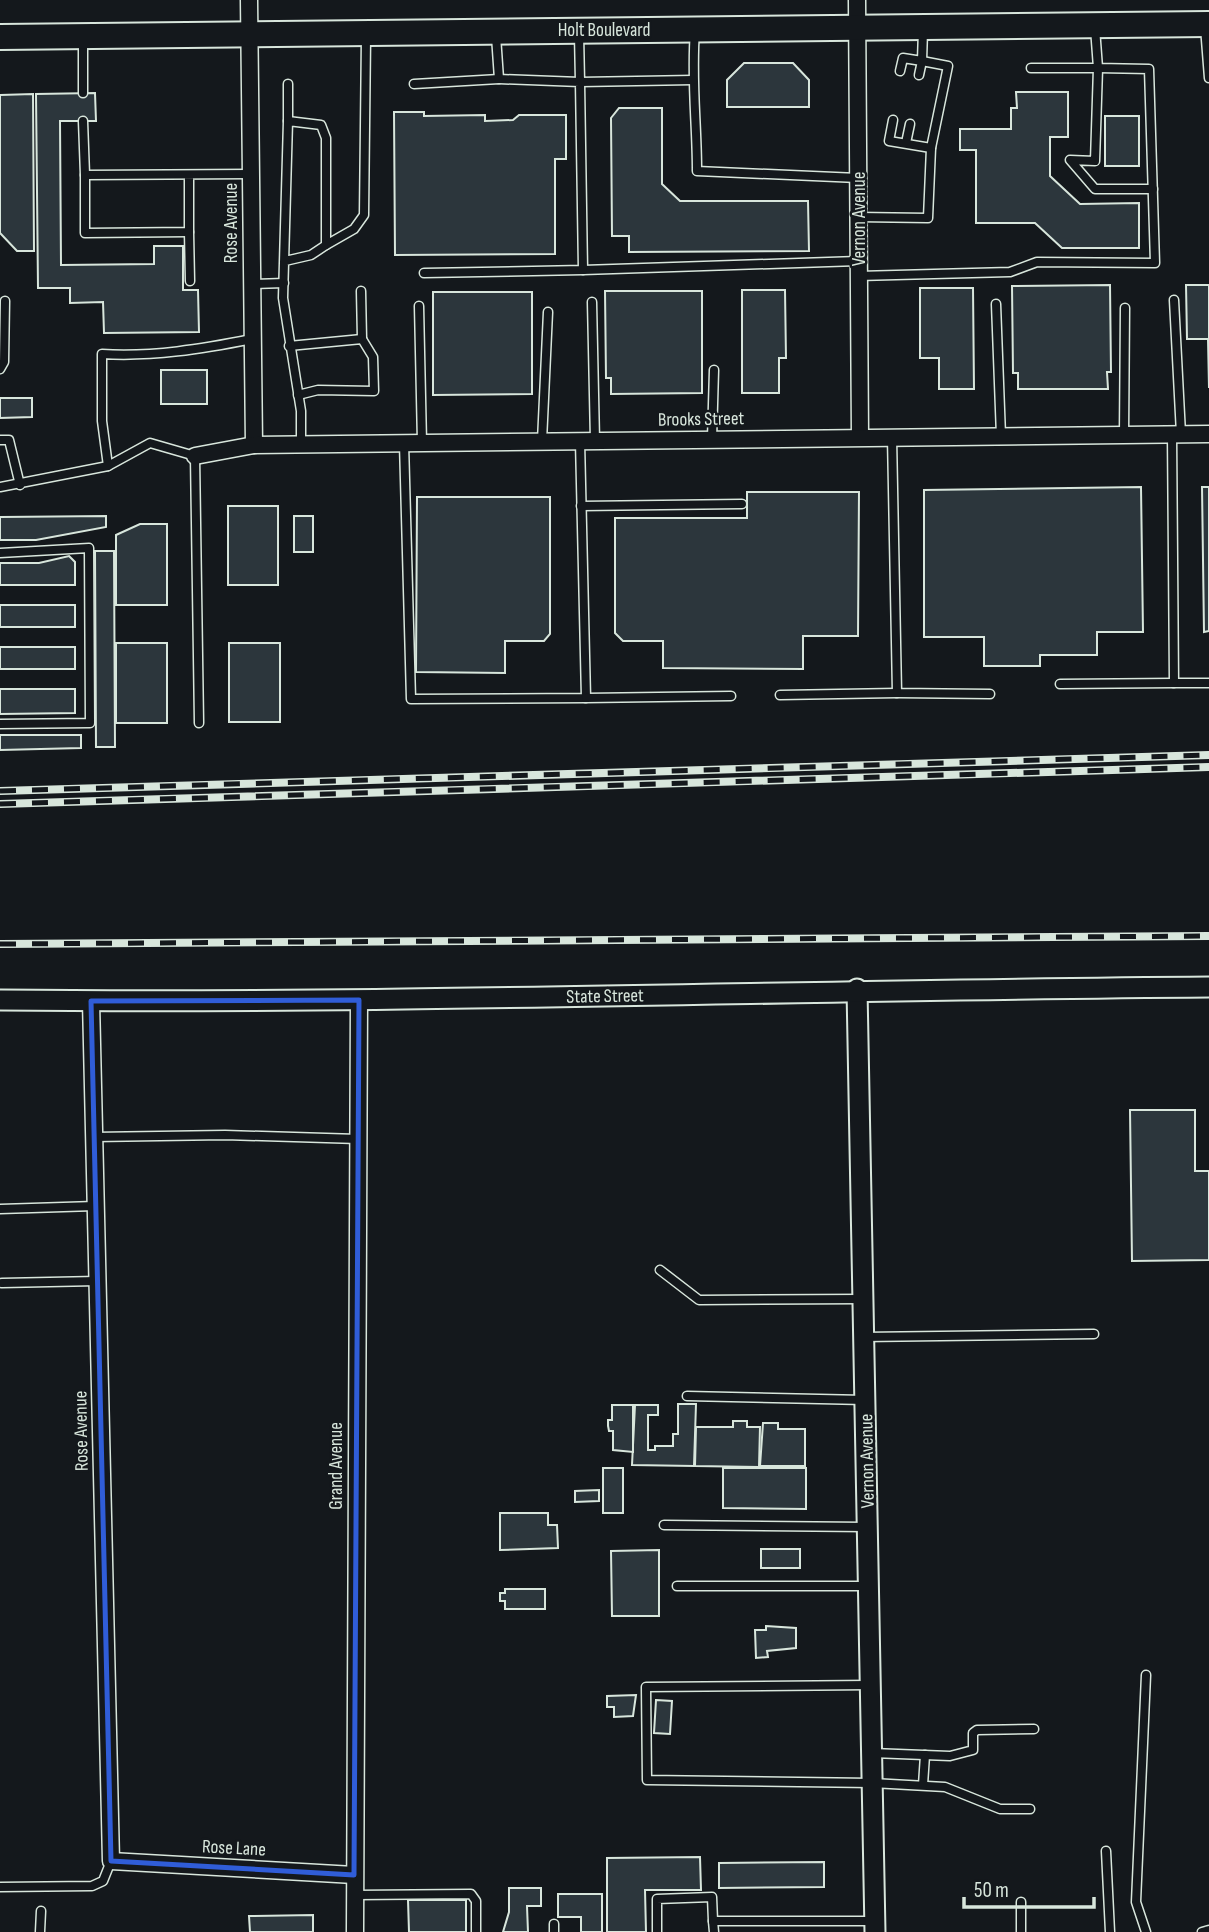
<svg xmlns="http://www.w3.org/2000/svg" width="1209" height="1932" font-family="'Sofia Sans Condensed',sans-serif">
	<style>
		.building { fill: #2c363c; stroke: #d8e6dc; stroke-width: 2 }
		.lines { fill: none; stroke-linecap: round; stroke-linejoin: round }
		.service-casing { stroke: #d8e6dc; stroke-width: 11 }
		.minor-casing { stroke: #d8e6dc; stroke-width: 19 }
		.tertiary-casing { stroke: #d8e6dc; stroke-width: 23 }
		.primary-casing { stroke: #d8e6dc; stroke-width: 28 }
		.service { stroke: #14181c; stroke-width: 8 }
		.minor { stroke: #14181c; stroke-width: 16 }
		.tertiary { stroke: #14181c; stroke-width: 19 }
		.primary { stroke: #14181c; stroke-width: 24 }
		.rail-casing { stroke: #d8e6dc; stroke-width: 8 }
		.rail { stroke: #14181c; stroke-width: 5; stroke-dasharray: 16; stroke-linecap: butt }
		.marked { fill: none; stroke: #305dd8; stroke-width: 5; stroke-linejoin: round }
		.labels { text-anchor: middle; stroke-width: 5; stroke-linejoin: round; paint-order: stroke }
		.street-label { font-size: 19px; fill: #d8e6dc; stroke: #14181c }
	</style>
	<rect width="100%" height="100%" fill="#14181c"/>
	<!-- building -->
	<g class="building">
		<polygon points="744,63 793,63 809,80 809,107 727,107 727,80"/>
		<polygon points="1016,92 1068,92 1068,137 1050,137 1050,176 1080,204 1139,203 1139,248 1062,248 1035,223 976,223 976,150 960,150 960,129 1011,129 1011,108 1017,108"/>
		<polygon points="95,93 96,121 60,121 61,265 154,264 154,246 183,246 183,290 198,290 199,332 104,333 103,302 70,303 70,288 38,288 36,94"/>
		<polygon points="33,94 34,251 17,251 0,233 0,95"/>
		<polygon points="619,108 662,108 662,184 680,201 808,201 809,251 629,252 629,236 612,236 611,118"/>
		<polygon points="394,112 424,112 424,116 485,115 485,121 513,120 519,115 566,115 566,159 555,159 555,254 395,255"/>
		<rect x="1105" y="116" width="34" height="50"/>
		<polygon points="1110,285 1111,372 1107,372 1108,389 1018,389 1018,373 1013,373 1012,286"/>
		<polygon points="1186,285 1209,285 1209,388 1208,339 1187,339"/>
		<polygon points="920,288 973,288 974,389 939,389 939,358 920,358"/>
		<polygon points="742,290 785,290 786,358 779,358 779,393 742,393"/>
		<polygon points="605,291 702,291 702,393 611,394 611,378 606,378"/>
		<polygon points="433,292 532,292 532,394 433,395"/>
		<rect x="161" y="370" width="46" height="34"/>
		<polygon points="0,398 32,398 32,417 0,418"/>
		<polygon points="1141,487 1143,632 1097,632 1097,655 1040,655 1040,666 984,666 984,637 924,637 924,490"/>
		<polygon points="1202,487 1209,487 1209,631 1204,632"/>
		<polygon points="747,492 859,492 858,636 803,636 803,669 663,668 663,641 623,641 615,633 615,518 747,518"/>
		<polygon points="417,497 550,497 550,634 544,641 505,641 505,673 416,672"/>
		<rect x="228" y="506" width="50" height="79"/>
		<polygon points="106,516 106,527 36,540 0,540 0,517"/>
		<rect x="294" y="516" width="19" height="36"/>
		<polygon points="140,524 167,524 167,605 116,605 116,535"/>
		<polygon points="95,551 114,551 115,747 96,747"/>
		<polygon points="69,556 75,562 75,585 0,585 0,563 39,563"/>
		<rect x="0" y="605" width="75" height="22"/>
		<rect x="116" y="643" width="51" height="80"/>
		<rect x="229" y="643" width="51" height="79"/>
		<rect x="0" y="647" width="75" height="22"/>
		<polygon points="0,689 75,689 75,713 0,714"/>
		<polygon points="0,735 81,735 81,748 0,750"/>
		<polygon points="1130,1110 1195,1110 1195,1171 1209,1171 1209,1260 1132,1261"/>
		<polygon points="678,1404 696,1404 694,1466 632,1465 635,1405 658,1405 658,1415 648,1415 648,1450 655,1450 655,1446 673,1446 673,1434 678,1434"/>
		<polygon points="612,1405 633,1405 633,1452 613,1450 613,1431 609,1431 608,1426 608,1420 612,1420"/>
		<polygon points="733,1421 747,1421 747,1427 760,1427 759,1467 695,1466 696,1427 733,1427"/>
		<polygon points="763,1423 778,1423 778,1429 805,1429 805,1466 760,1466"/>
		<rect x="603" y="1468" width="20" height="45"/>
		<polygon points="723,1468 806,1468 806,1509 723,1508"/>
		<polygon points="599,1490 599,1501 575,1502 575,1491"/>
		<polygon points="500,1513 548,1513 548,1525 557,1525 558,1548 500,1550"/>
		<rect x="761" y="1549" width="39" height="19"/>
		<polygon points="659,1550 659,1616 612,1616 611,1551"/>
		<polygon points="505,1589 545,1589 545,1609 505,1609 505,1601 500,1601 500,1593 505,1593"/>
		<polygon points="766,1626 796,1628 796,1648 767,1651 768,1657 756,1658 755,1630 766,1630"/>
		<polygon points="636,1695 633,1716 614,1717 614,1707 607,1707 607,1696"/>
		<polygon points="656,1700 672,1701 670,1734 654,1733"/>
		<polygon points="700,1857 701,1890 645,1890 646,1932 607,1932 607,1858"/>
		<polygon points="824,1862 824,1887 719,1888 719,1863"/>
		<polygon points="509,1888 541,1888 541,1906 527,1906 528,1932 503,1932 509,1912"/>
		<polygon points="558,1894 602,1894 602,1932 581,1932 581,1917 558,1917"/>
		<polygon points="408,1900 466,1900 466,1932 409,1932"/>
		<polygon points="313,1915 313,1932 250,1932 249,1916"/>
	</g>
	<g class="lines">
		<!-- service casing -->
		<g class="service-casing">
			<g id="service">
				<polyline points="1205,27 1209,78"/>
				<path d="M 695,31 C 691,78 697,124 697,171 L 858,178"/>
				<polyline points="579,34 580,82 693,80"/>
				<polyline points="83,40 83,93"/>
				<polyline points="1031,68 1098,68 1095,161 1070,160 1095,189 1153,189"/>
				<polyline points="900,71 903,58 922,61 923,30"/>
				<polyline points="919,75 922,61 948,66 931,148"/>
				<polyline points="288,84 288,121"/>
				<polyline points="414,84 499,79"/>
				<polyline points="83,121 85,175"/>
				<polyline points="906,143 910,124"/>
				<polyline points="189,175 189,232 85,233 85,175 251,174"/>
				<polyline points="858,217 928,218 931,148 889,141 893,120"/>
				<polyline points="189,232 190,281"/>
				<polyline points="326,245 354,229 364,215 366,37"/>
				<polyline points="285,261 311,255 326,245 326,138 321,125 288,121 283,298 301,411 301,444"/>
				<polyline points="583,270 858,261"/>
				<polyline points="424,273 583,270 580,82 499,79 496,36"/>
				<polyline points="858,276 1010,272 1037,262 1155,263 1149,69 1098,68 1095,28"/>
				<polyline points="252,284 284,283"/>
				<polyline points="361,291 362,339"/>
				<polyline points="1174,300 1181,434"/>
				<polyline points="592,302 595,441"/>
				<polyline points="996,304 1001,436"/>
				<polyline points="419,306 422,443"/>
				<polyline points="289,346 362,339 373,357 374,391 318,390 298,395"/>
				<polyline points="0,369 4,362 5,301"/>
				<polyline points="1172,434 1174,683 1209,683"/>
				<polyline points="1124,435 1125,308"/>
				<polyline points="892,437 897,693 990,694"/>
				<polyline points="712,439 714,370"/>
				<polyline points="0,440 9,440 20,485"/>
				<polyline points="542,441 548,312"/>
				<polyline points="404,443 411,699 586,698 580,441"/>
				<path d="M 108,466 L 102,421 L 102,354 C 153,357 202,349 252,339"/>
				<polyline points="0,487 108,466 150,443 195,456 199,723"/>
				<polyline points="581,506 742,504"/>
				<polyline points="0,553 89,548 90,723 0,724"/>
				<polyline points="1060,684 1174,683"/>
				<polyline points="780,695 897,693"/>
				<polyline points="586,698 731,696"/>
				<polyline points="94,1137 225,1135 358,1139"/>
				<polyline points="0,1209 95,1206"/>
				<polyline points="660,1270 699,1300 863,1299"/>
				<polyline points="2,1283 97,1281"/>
				<polyline points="863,1337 1094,1334"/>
				<polyline points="687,1396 865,1400"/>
				<polyline points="664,1525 867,1527"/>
				<polyline points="677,1586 868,1586"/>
				<polyline points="1146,1675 1136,1902 1146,1932"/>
				<polyline points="870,1685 646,1687 647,1780 872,1783 945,1787 1000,1809 1030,1809"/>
				<polyline points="872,1753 950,1756 973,1750 973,1733 977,1730 1034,1729"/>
				<polyline points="923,1785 925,1755"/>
				<polyline points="1106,1851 1110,1932"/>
				<polyline points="0,1887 92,1886 103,1881 111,1861"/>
				<polyline points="355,1895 471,1894 476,1901 476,1932"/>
				<polyline points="554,1924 554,1932"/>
				<polyline points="40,1932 41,1911"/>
				<polyline points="657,1932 657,1899 712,1897 713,1921"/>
				<polyline points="714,1932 713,1921 875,1921"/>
				<polyline points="1021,1932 1021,1902"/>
				<polyline points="1202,1932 1209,1930"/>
			</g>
		</g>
		<!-- minor casing -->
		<g class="minor-casing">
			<g id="minor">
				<polyline points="249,0 254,445"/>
				<polyline points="857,0 860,437"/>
				<polyline points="195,456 254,445 1209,434"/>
				<polyline points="91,1001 111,1861 354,1875"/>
				<polyline points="355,1932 359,1000"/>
			</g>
		</g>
		<!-- tertiary casing -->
		<g class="tertiary-casing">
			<g id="tertiary">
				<polyline points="857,989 875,1932"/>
				<path d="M 0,1000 C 403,1004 806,990 1209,987"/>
			</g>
		</g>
		<!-- primary casing -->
		<g class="primary-casing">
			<polyline id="primary" points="0,37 1209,24"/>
		</g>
		<!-- service -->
		<use href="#service" class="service"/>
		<!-- minor -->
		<use href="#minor" class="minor"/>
		<!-- tertiary -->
		<use href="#tertiary" class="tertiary"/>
		<!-- primary -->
		<use href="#primary" class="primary"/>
		<!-- rail casing -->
		<g class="rail-casing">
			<g id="rail">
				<polyline points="0,791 1209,755"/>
				<polyline points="0,804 1209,767"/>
				<polyline points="0,944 1209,936"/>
			</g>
		</g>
		<!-- rail -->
		<use href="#rail" class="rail"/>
	</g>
	<!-- marked area -->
	<path class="marked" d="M 359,1000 L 354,1875 L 111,1861 L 91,1001 Z"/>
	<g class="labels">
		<!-- street labels -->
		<g class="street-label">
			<text x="604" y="36">Holt Boulevard</text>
			<text transform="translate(858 219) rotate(-90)" y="7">Vernon Avenue</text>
			<text transform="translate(230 223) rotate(-90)" y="7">Rose Avenue</text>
			<text transform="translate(701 418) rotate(-1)" y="7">Brooks Street</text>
			<text transform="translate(605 995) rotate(-1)" y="7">State Street</text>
			<text transform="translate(80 1431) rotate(-91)" y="7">Rose Avenue</text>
			<text transform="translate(866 1461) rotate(-91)" y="7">Vernon Avenue</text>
			<text transform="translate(335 1466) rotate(-90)" y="7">Grand Avenue</text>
			<text transform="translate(234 1847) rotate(3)" y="7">Rose Lane</text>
		</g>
	</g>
	<!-- scale -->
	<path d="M964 1897v10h130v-10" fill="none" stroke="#d8e6dc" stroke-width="3.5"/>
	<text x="974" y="1897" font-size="21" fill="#d8e6dc" stroke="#14181c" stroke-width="5" paint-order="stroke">50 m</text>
</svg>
